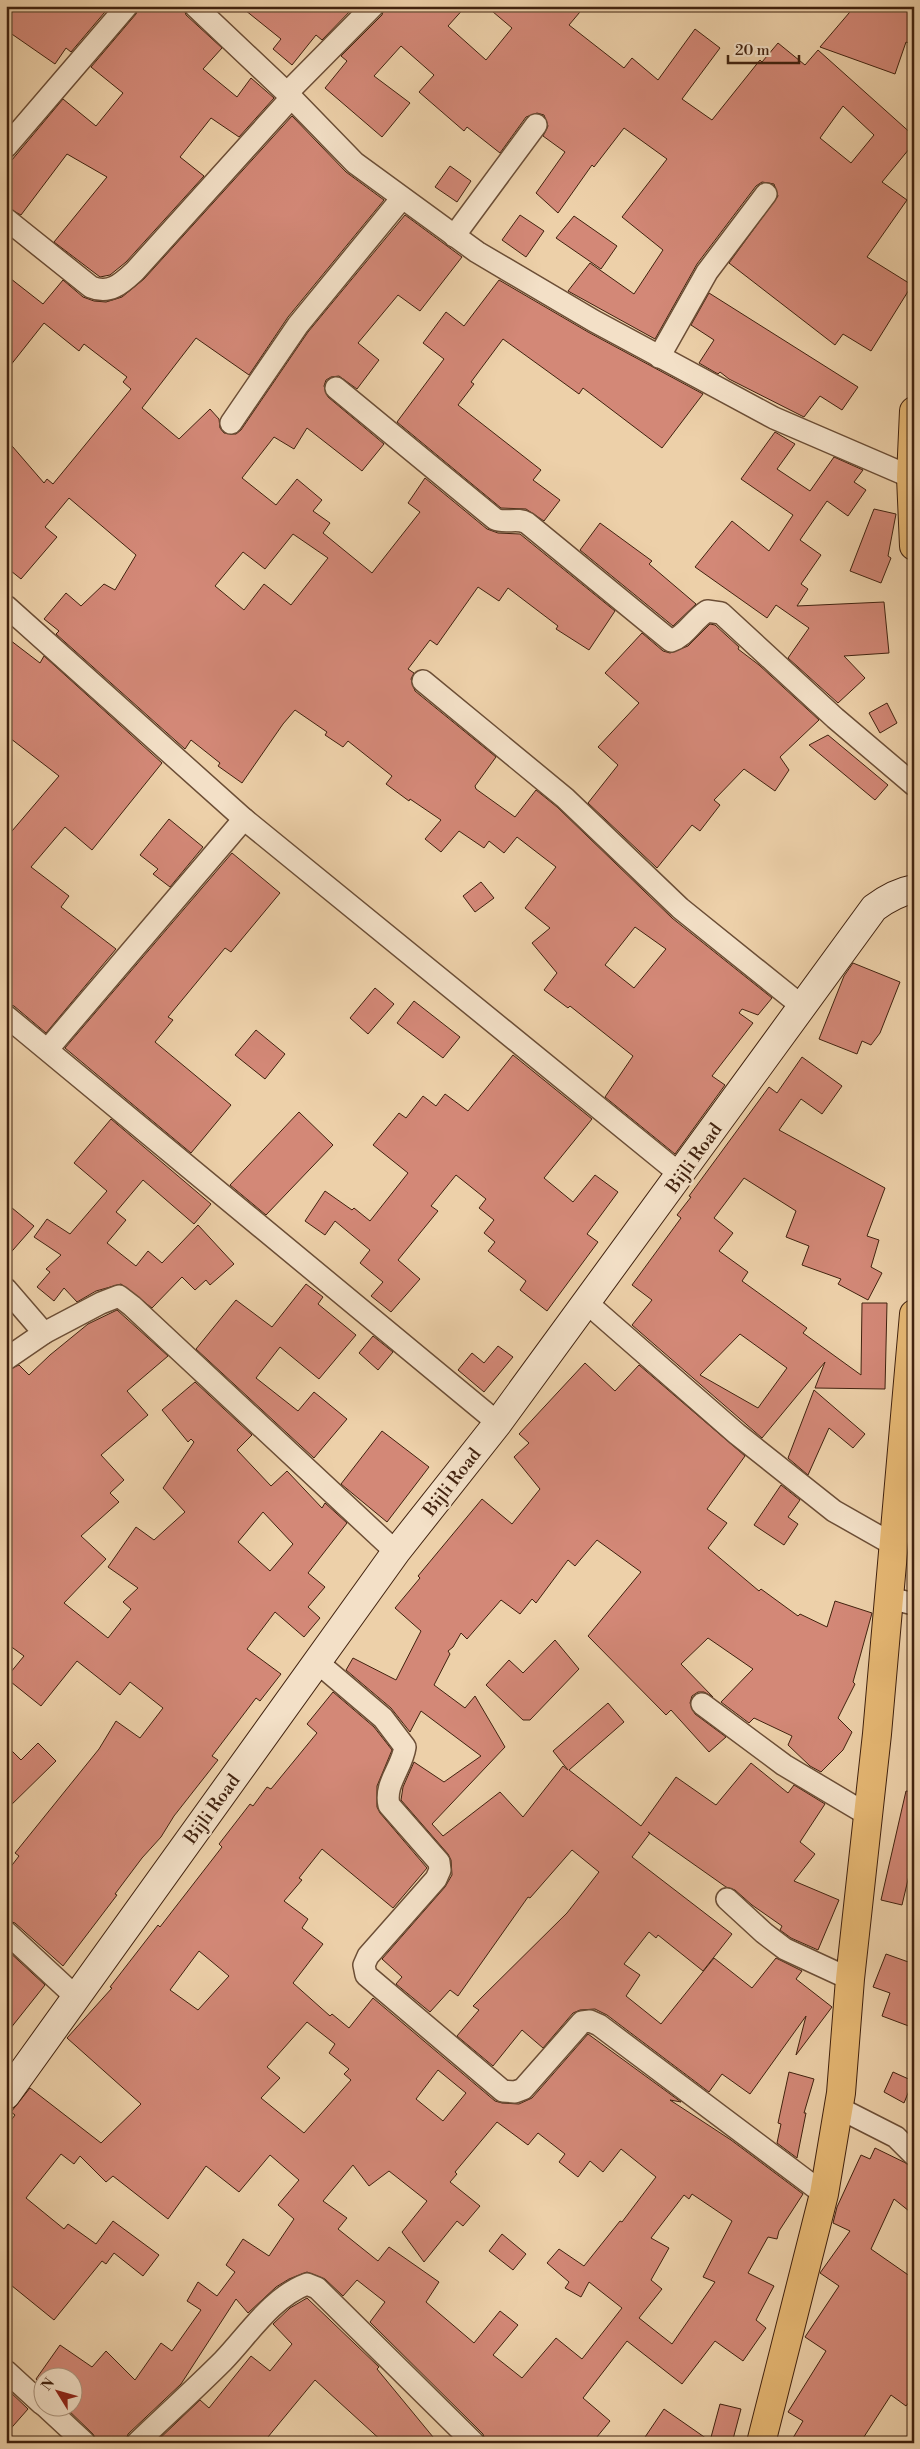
<svg xmlns="http://www.w3.org/2000/svg" width="920" height="2449" font-family="'Libre Bodoni',serif">
	<style>
		.building { fill: #d38877; stroke: #41220f; fill-rule: evenodd }
		.lines { fill: none; stroke-linecap: round; stroke-linejoin: round }
		.street-casing { stroke: #6c4e36; stroke-width: 24 }
		.secondary-casing { stroke: #41220f; stroke-width: 30 }
		.primary-casing { stroke: #41220f; stroke-width: 30 }
		.street { stroke: #f3e0c7; stroke-width: 21 }
		.secondary { stroke: #f3e0c7; stroke-width: 28 }
		.primary { stroke: #e6b874; stroke-width: 28 }
		.labels { text-anchor: middle; stroke-width: 5; stroke-linejoin: round; paint-order: stroke }
		.street-label { font-size: 18px; fill: #41220f; stroke: #f3e0c7 }
	</style>
	<rect width="100%" height="100%" fill="#edd0a9"/>
	<filter id="stains"><feTurbulence type="fractalNoise" baseFrequency=".004" numOctaves="4"/><feColorMatrix values="0 0 0 0 .2 0 0 0 0 .09 0 0 0 0 .02 0 0 0 .5 -.17"/></filter>
	<radialGradient id="worn" r=".72"><stop offset=".6" stop-color="#630" stop-opacity="0"/><stop offset="1" stop-color="#630" stop-opacity=".3"/></radialGradient>
	<!-- building -->
	<g class="building">
		<polygon points="6,6 110,6 71,52 66,48 55,64 6,30"/>
		<polygon points="139,6 183,6 186,15 222,48 203,69 237,97 251,78 274,98 239,137 211,118 180,157 204,176 126,262 110,275 100,277 54,242 107,177 67,154 21,215 6,207 6,167 63,99 96,126 123,93 91,67 136,14"/>
		<polygon points="240,6 355,6 322,40 316,35 292,65 273,49 281,39"/>
		<path d="M 385,6 L 466,6 L 448,26 L 486,60 L 512,28 L 486,6 L 585,6 L 569,25 L 624,68 L 632,58 L 658,80 L 695,29 L 720,48 L 682,99 L 712,120 L 760,60 L 762,62 L 778,43 L 805,65 L 818,50 L 914,136 L 914,143 L 882,182 L 907,200 L 867,257 L 912,285 L 871,351 L 843,334 L 835,345 L 729,263 L 778,196 L 774,184 L 762,182 L 756,186 L 697,264 L 655,339 L 568,291 L 590,263 L 634,294 L 663,250 L 622,217 L 667,159 L 624,128 L 594,167 L 592,165 L 558,213 L 536,193 L 565,152 L 543,136 L 548,126 L 544,115 L 537,113 L 526,117 L 500,153 L 467,127 L 464,131 L 419,92 L 434,75 L 401,46 L 374,76 L 410,103 L 382,137 L 325,88 L 347,61 L 341,56 L 382,15 ZM 843,106 L 874,135 L 851,163 L 820,138 Z"/>
		<polygon points="855,6 914,6 914,45 906,42 895,74 820,47"/>
		<path d="M 292,116 L 346,172 L 384,200 L 288,317 L 249,375 L 196,338 L 142,408 L 179,439 L 210,409 L 219,419 L 220,428 L 224,433 L 236,434 L 241,430 L 308,332 L 405,215 L 462,257 L 420,311 L 398,295 L 358,343 L 379,360 L 357,389 L 339,376 L 331,377 L 326,380 L 324,386 L 328,397 L 384,444 L 362,471 L 307,428 L 294,449 L 274,437 L 242,478 L 276,505 L 297,479 L 322,500 L 313,511 L 330,523 L 323,533 L 372,573 L 420,512 L 408,503 L 425,478 L 487,529 L 498,533 L 520,534 L 615,611 L 589,650 L 556,629 L 558,626 L 508,588 L 499,601 L 478,587 L 437,645 L 430,640 L 408,669 L 414,673 L 411,679 L 415,691 L 496,757 L 475,786 L 476,789 L 515,817 L 536,790 L 557,807 L 672,918 L 772,998 L 758,1015 L 742,1009 L 739,1013 L 753,1023 L 712,1076 L 725,1085 L 675,1154 L 605,1097 L 633,1056 L 570,1006 L 568,1008 L 544,990 L 557,973 L 532,943 L 550,928 L 525,908 L 556,867 L 517,837 L 504,853 L 489,841 L 484,848 L 459,831 L 441,852 L 425,839 L 441,820 L 410,799 L 409,801 L 386,784 L 392,776 L 348,741 L 343,747 L 325,735 L 327,732 L 295,710 L 283,724 L 242,783 L 218,766 L 220,763 L 191,740 L 185,749 L 56,634 L 59,631 L 44,619 L 66,593 L 81,606 L 104,584 L 115,590 L 136,555 L 69,498 L 45,527 L 57,537 L 21,579 L 6,567 L 6,439 L 44,483 L 47,479 L 53,484 L 131,389 L 123,382 L 127,377 L 84,344 L 79,351 L 44,323 L 6,371 L 6,275 L 43,304 L 63,280 L 83,297 L 94,301 L 106,302 L 122,297 L 144,279 ZM 293,534 L 328,558 L 291,605 L 264,584 L 244,610 L 215,586 L 243,552 L 265,569 ZM 635,927 L 666,949 L 634,988 L 605,965 Z"/>
		<polygon points="450,166 471,181 457,202 435,187"/>
		<polygon points="520,215 544,231 526,257 502,240"/>
		<polygon points="574,216 617,246 601,269 556,238"/>
		<polygon points="499,280 588,332 703,394 662,448 583,388 579,394 503,339 471,382 474,384 458,405 541,470 533,480 560,500 544,521 526,509 501,508 397,422 444,359 423,343 446,312 464,326"/>
		<polygon points="709,293 858,387 842,410 820,396 804,417 729,379 720,372 718,374 699,363 714,340 691,325"/>
		<polygon points="775,432 795,444 777,469 810,491 834,457 863,470 854,482 866,490 848,516 827,501 800,540 821,555 801,584 808,589 797,606 884,602 889,653 844,656 865,678 838,703 788,658 809,628 776,605 767,618 695,567 732,521 769,551 793,515 741,479"/>
		<polygon points="874,509 896,514 888,556 891,558 881,583 850,571"/>
		<polygon points="600,523 652,561 649,564 696,604 673,626 580,550"/>
		<polygon points="710,624 715,625 739,647 738,649 759,665 819,720 780,757 789,770 775,791 744,769 714,800 720,805 700,831 692,825 657,868 588,803 618,765 598,747 639,703 605,673 642,633 663,651 670,653 688,646"/>
		<polygon points="6,637 40,663 44,656 162,763 92,850 65,827 31,867 69,896 61,907 116,949 46,1033 14,1006 6,1004 6,838 59,776 6,735"/>
		<polygon points="887,703 897,723 880,733 869,713"/>
		<polygon points="828,735 888,785 875,800 809,745"/>
		<polygon points="169,819 203,847 170,887 153,874 158,869 140,855"/>
		<polygon points="232,853 280,893 231,952 225,948 168,1017 173,1020 155,1042 231,1105 191,1153 65,1048"/>
		<polygon points="481,882 494,898 475,912 463,896"/>
		<polygon points="853,963 900,982 880,1033 871,1045 862,1041 857,1054 819,1039 844,976"/>
		<polygon points="375,988 394,1004 368,1034 350,1018"/>
		<polygon points="414,1001 460,1037 443,1058 397,1023"/>
		<polygon points="256,1030 285,1054 265,1079 235,1055"/>
		<polygon points="513,1055 592,1119 544,1178 573,1202 595,1175 618,1192 587,1234 598,1242 547,1311 520,1290 526,1281 488,1251 495,1242 484,1233 494,1220 479,1208 486,1199 456,1175 431,1206 438,1211 398,1260 420,1279 391,1312 371,1296 383,1282 360,1263 370,1250 335,1221 325,1235 305,1221 325,1191 352,1210 354,1208 370,1221 408,1173 373,1145 399,1113 406,1118 423,1096 436,1106 445,1094 468,1111"/>
		<path d="M 802,1057 L 842,1086 L 822,1114 L 801,1099 L 779,1130 L 885,1188 L 867,1236 L 879,1240 L 871,1267 L 882,1273 L 868,1300 L 838,1284 L 841,1279 L 802,1265 L 809,1246 L 786,1237 L 796,1211 L 744,1178 L 714,1218 L 733,1233 L 719,1251 L 748,1272 L 742,1281 L 807,1328 L 803,1333 L 861,1375 L 862,1303 L 887,1303 L 885,1389 L 815,1388 L 825,1362 L 762,1438 L 632,1325 L 652,1300 L 632,1285 L 681,1218 L 677,1215 L 691,1197 L 689,1196 L 769,1087 L 777,1093 ZM 740,1334 L 787,1368 L 758,1408 L 700,1375 Z"/>
		<polygon points="299,1112 333,1145 266,1215 230,1185"/>
		<polygon points="111,1119 211,1204 194,1224 143,1180 116,1212 126,1220 107,1243 136,1266 148,1251 162,1263 198,1225 234,1264 210,1285 206,1280 195,1290 182,1277 152,1308 121,1284 96,1291 77,1302 64,1288 54,1301 37,1287 50,1272 46,1269 61,1255 34,1237 47,1219 70,1234 107,1191 74,1163"/>
		<polygon points="6,1203 34,1226 6,1258"/>
		<polygon points="306,1284 323,1297 318,1304 356,1335 319,1379 280,1347 256,1378 298,1411 314,1392 347,1419 314,1458 196,1349 236,1300 272,1327"/>
		<path d="M 117,1310 L 168,1356 L 127,1391 L 148,1415 L 101,1455 L 124,1480 L 110,1493 L 119,1502 L 81,1536 L 106,1559 L 64,1603 L 108,1638 L 131,1609 L 123,1602 L 138,1588 L 108,1567 L 136,1527 L 154,1540 L 185,1512 L 163,1488 L 194,1442 L 191,1439 L 188,1442 L 162,1410 L 195,1382 L 252,1435 L 237,1450 L 271,1486 L 287,1471 L 322,1508 L 325,1503 L 347,1523 L 308,1573 L 325,1587 L 308,1607 L 320,1618 L 304,1637 L 275,1612 L 247,1649 L 281,1674 L 260,1701 L 256,1698 L 212,1756 L 218,1760 L 174,1816 L 161,1837 L 142,1858 L 115,1894 L 117,1895 L 63,1966 L 15,1923 L 6,1920 L 6,1873 L 19,1856 L 15,1853 L 99,1749 L 116,1721 L 140,1738 L 163,1708 L 130,1682 L 120,1695 L 77,1661 L 41,1706 L 6,1678 L 24,1656 L 6,1643 L 6,1371 L 19,1365 L 29,1375 L 50,1355 L 88,1324 ZM 263,1512 L 293,1544 L 270,1571 L 238,1542 Z"/>
		<polygon points="373,1336 393,1352 378,1370 359,1353"/>
		<polygon points="498,1346 513,1357 484,1392 458,1370 472,1353 484,1363"/>
		<polygon points="585,1363 615,1391 639,1365 745,1456 707,1509 727,1523 708,1548 759,1591 761,1589 798,1616 800,1614 827,1627 835,1601 872,1613 853,1682 855,1684 838,1718 852,1732 843,1750 821,1772 810,1766 788,1745 792,1736 754,1718 749,1723 721,1702 753,1669 708,1638 681,1664 713,1697 704,1692 698,1692 692,1696 690,1703 695,1714 726,1737 709,1752 671,1710 666,1715 588,1636 641,1572 597,1540 575,1566 568,1560 536,1603 532,1599 520,1614 501,1600 467,1639 461,1633 453,1647 448,1651 450,1654 434,1685 465,1708 475,1696 505,1747 432,1824 443,1836 500,1792 523,1817 563,1766 568,1770 553,1751 608,1703 624,1722 569,1770 641,1826 676,1777 716,1805 751,1763 788,1793 794,1785 825,1804 800,1842 815,1854 794,1881 839,1900 818,1950 791,1938 780,1930 782,1926 752,1905 735,1890 726,1887 648,1832 650,1833 632,1857 732,1934 703,1971 658,1935 656,1938 649,1932 624,1964 640,1975 626,1996 661,2024 714,1958 752,1988 776,1958 802,1971 796,1979 832,2007 796,2055 806,2016 750,2094 722,2074 709,2092 607,2015 595,2009 580,2010 573,2013 543,2048 522,2030 493,2066 457,2036 479,2010 473,2006 567,1913 599,1872 572,1850 530,1898 528,1897 458,1996 450,1990 430,2012 396,1984 402,1977 382,1959 445,1887 452,1875 451,1860 448,1854 401,1800 403,1787 414,1762 444,1782 481,1756 421,1711 410,1732 391,1708 346,1670 353,1658 396,1680 421,1631 395,1608 420,1578 418,1576 482,1499 512,1524 540,1489 514,1457 529,1443 519,1434"/>
		<polygon points="814,1390 865,1434 853,1448 829,1428 808,1475 788,1458"/>
		<polygon points="382,1431 429,1467 387,1522 341,1484"/>
		<polygon points="781,1485 800,1500 788,1517 798,1524 784,1545 754,1525"/>
		<polygon points="555,1640 579,1669 530,1720 523,1720 486,1685 509,1660 523,1673"/>
		<path d="M 333,1692 L 374,1727 L 392,1750 L 377,1786 L 377,1807 L 380,1813 L 427,1868 L 393,1908 L 322,1849 L 299,1878 L 302,1880 L 284,1901 L 308,1919 L 302,1928 L 323,1944 L 293,1983 L 330,2016 L 332,2014 L 349,2028 L 373,1998 L 495,2101 L 502,2103 L 519,2104 L 532,2098 L 588,2034 L 681,2102 L 670,2100 L 731,2140 L 803,2194 L 779,2231 L 777,2239 L 768,2237 L 748,2273 L 774,2286 L 756,2320 L 766,2328 L 743,2361 L 715,2341 L 682,2384 L 627,2341 L 583,2398 L 610,2421 L 592,2443 L 486,2443 L 483,2434 L 370,2322 L 385,2302 L 357,2280 L 343,2296 L 325,2279 L 307,2272 L 289,2279 L 276,2287 L 248,2313 L 236,2299 L 181,2384 L 128,2434 L 125,2443 L 97,2443 L 93,2434 L 64,2406 L 72,2406 L 72,2376 L 42,2376 L 42,2386 L 36,2379 L 60,2345 L 92,2367 L 106,2351 L 135,2380 L 161,2343 L 172,2351 L 201,2310 L 187,2301 L 198,2282 L 217,2296 L 235,2272 L 226,2265 L 243,2239 L 269,2256 L 294,2219 L 278,2205 L 299,2180 L 270,2155 L 239,2192 L 206,2166 L 168,2219 L 113,2176 L 106,2182 L 80,2156 L 74,2164 L 61,2154 L 26,2198 L 64,2229 L 68,2224 L 96,2244 L 113,2221 L 159,2255 L 143,2276 L 114,2253 L 106,2264 L 102,2261 L 54,2320 L 6,2281 L 6,2127 L 15,2115 L 11,2112 L 30,2088 L 101,2143 L 141,2104 L 67,2038 L 112,1988 L 110,1987 L 158,1925 L 160,1927 L 222,1847 L 219,1844 L 250,1804 L 253,1806 L 267,1787 L 271,1789 L 317,1733 L 307,1724 ZM 199,1951 L 229,1976 L 198,2010 L 170,1990 ZM 307,2022 L 335,2044 L 329,2053 L 349,2069 L 344,2074 L 351,2080 L 304,2133 L 261,2098 L 280,2078 L 267,2067 ZM 438,2070 L 466,2093 L 443,2121 L 416,2099 ZM 497,2122 L 528,2145 L 538,2133 L 565,2154 L 559,2162 L 578,2177 L 590,2161 L 603,2172 L 621,2149 L 656,2177 L 622,2222 L 620,2221 L 584,2266 L 559,2249 L 547,2263 L 569,2282 L 565,2288 L 581,2297 L 589,2282 L 622,2308 L 582,2359 L 556,2338 L 522,2378 L 493,2355 L 518,2325 L 500,2311 L 474,2343 L 426,2302 L 439,2282 L 389,2247 L 378,2261 L 338,2229 L 347,2218 L 323,2201 L 353,2165 L 369,2186 L 389,2171 L 427,2201 L 402,2232 L 424,2262 L 457,2221 L 463,2226 L 480,2206 L 450,2182 L 457,2174 L 455,2172 ZM 692,2194 L 732,2221 L 703,2277 L 715,2282 L 672,2344 L 639,2318 L 662,2289 L 651,2280 L 669,2248 L 651,2238 L 684,2195 L 689,2199 Z"/>
		<polygon points="38,1743 56,1761 6,1810 6,1745 21,1760"/>
		<polygon points="906,1791 914,1792 914,1867 911,1867 902,1905 881,1900"/>
		<polygon points="6,1949 45,1985 6,2034"/>
		<polygon points="886,1954 914,1964 914,2028 882,2016 890,1993 873,1987"/>
		<polygon points="789,2072 814,2079 804,2113 806,2113 797,2158 777,2143 781,2124 778,2123"/>
		<polygon points="893,2072 913,2081 904,2103 884,2092"/>
		<polygon points="875,2148 914,2167 914,2215 894,2199 871,2249 914,2279 914,2396 906,2406 891,2395 860,2443 790,2443 803,2421 788,2412 826,2351 805,2337 839,2286 820,2273 850,2231 833,2223 837,2207 861,2155 870,2159"/>
		<polygon points="502,2234 526,2254 513,2270 489,2251"/>
		<polygon points="307,2298 379,2367 377,2369 438,2443 384,2443 315,2380 263,2443 155,2443 200,2400 209,2408 251,2356 270,2371 292,2344 273,2324 290,2308"/>
		<polygon points="6,2388 28,2409 6,2434"/>
		<polygon points="720,2404 741,2409 732,2443 641,2443 664,2409 710,2441"/>
	</g>
	<g class="lines">
		<!-- street casing -->
		<g class="street-casing">
			<g id="street">
				<polyline points="195,6 287,93 355,163 477,252 594,321 774,418 911,477"/>
				<polyline points="287,93 373,6"/>
				<polyline points="6,147 127,6"/>
				<path d="M 6,219 L 91,287 C 110,295 122,283 135,271 L 291,98"/>
				<polyline points="454,236 536,125"/>
				<polyline points="659,357 707,272 766,194"/>
				<path d="M 336,388 L 495,519 C 506,524 517,517 527,523 L 671,641 C 686,636 693,620 707,611 L 721,613 L 835,718 L 914,785"/>
				<polyline points="231,423 298,325 402,198"/>
				<polyline points="6,606 244,819 681,1175"/>
				<polyline points="423,681 565,798 680,908 803,1007"/>
				<polyline points="6,1016 498,1423"/>
				<polyline points="48,1049 244,819"/>
				<polyline points="6,1289 44,1333 6,1359"/>
				<polyline points="587,1303 737,1434 834,1511 894,1545"/>
				<polyline points="44,1333 101,1303 119,1296 132,1306 396,1552"/>
				<polyline points="889,1598 914,1604"/>
				<path d="M 317,1662 L 383,1718 L 405,1747 C 402,1768 384,1784 389,1805 L 439,1862 L 440,1870 L 436,1879 L 368,1956 L 364,1965 L 366,1975 L 503,2091 L 515,2092 L 523,2089 L 582,2022 L 590,2021 L 599,2025 L 824,2194"/>
				<polyline points="702,1704 784,1765 868,1815"/>
				<polyline points="727,1899 764,1933 785,1949 850,1979"/>
				<polyline points="6,1932 77,1998"/>
				<polyline points="839,2108 896,2137 914,2155"/>
				<polyline points="6,2371 42,2404"/>
				<polyline points="45,2406 85,2443"/>
				<path d="M 137,2443 C 165,2416 195,2389 223,2361 C 248,2335 272,2297 307,2284 L 317,2288 L 474,2443"/>
			</g>
		</g>
		<!-- secondary casing -->
		<g class="secondary-casing">
			<path id="secondary" d="M 6,2095 L 396,1552 L 498,1423 L 874,908 C 886,899 898,892 914,889"/>
		</g>
		<!-- primary casing -->
		<g class="primary-casing">
			<g id="primary">
				<polyline points="914,411 911,477 914,546"/>
				<polyline points="761,2443 824,2194 841,2093 850,1979 877,1734 914,1314"/>
			</g>
		</g>
		<!-- street -->
		<use href="#street" class="street"/>
		<!-- secondary -->
		<use href="#secondary" class="secondary"/>
		<!-- primary -->
		<use href="#primary" class="primary"/>
	</g>
	<g class="labels">
		<!-- street labels -->
		<g class="street-label">
			<text transform="translate(694 1158) rotate(-54)" y="6">Bijli Road</text>
			<text transform="translate(452 1482) rotate(-52)" y="6">Bijli Road</text>
			<text transform="translate(212 1809) rotate(-54)" y="6">Bijli Road</text>
		</g>
	</g>
	<!-- margin -->
	<rect width="920" height="2449" fill="none" stroke="#edd0a9" stroke-width="25"/>
	<rect x="8" y="8" width="905" height="2434" fill="none" stroke="#41220f" stroke-width="2.5"/>
	<rect x="12" y="12" width="895" height="2424" fill="none" stroke="#41220f"/>
	<!-- north arrow -->
	<g transform="translate(58 2392) rotate(307)"><circle r="24" fill="#f3e0c7" stroke="#ac947d"/>
	<path d="M0-4L9 19L0 12L-9 19Z" fill="#8f2418"/>
	<text y="-8" font-size="14" font-weight="bold" text-anchor="middle" fill="#41220f">N</text>
	</g>
	<!-- scale -->
	<path d="M728 55v8h71v-8" fill="none" stroke="#41220f" stroke-width="2.5"/>
	<text x="735" y="55" font-size="15" fill="#41220f" stroke="#f3e0c7" stroke-width="4" paint-order="stroke">20 m</text>
	<rect width="100%" height="100%" filter="url(#stains)"/>
	<rect width="100%" height="100%" fill="url(#worn)"/>
</svg>
